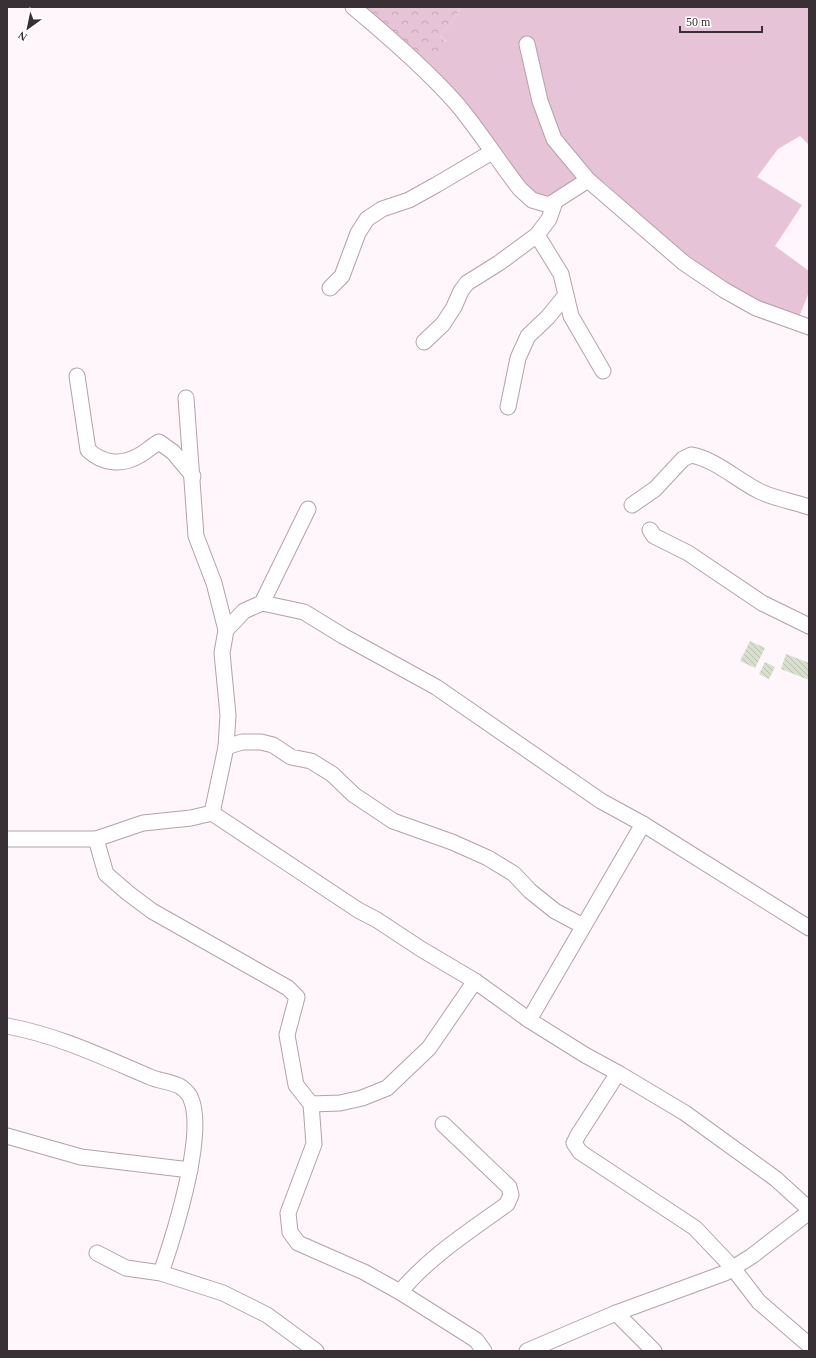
<svg xmlns="http://www.w3.org/2000/svg" width="816" height="1358" font-family="Georgia,serif">
	<style>
		.green { fill: #e6c3d7 }
		.forest { fill: url(#forest-crowns) }
		.building { fill: url(#building-back-hatch) }
		.lines { fill: none; stroke-linecap: round; stroke-linejoin: round }
		.minor-casing { stroke: #b4a1ab; stroke-width: 17 }
		.minor { stroke: #fff; stroke-width: 15 }
	</style>
	<defs>
		<pattern id="forest-crowns" width="20" height="18" patternUnits="userSpaceOnUse"><rect width="20" height="18" fill="#e6c3d7"/><path d="M2 6a3 3 0 1 1 6 0M12 15a3 3 0 1 1 6 0" fill="none" stroke="#c6a8b9"/></pattern>
		<pattern id="building-back-hatch" width="6" height="6" patternUnits="userSpaceOnUse"><rect width="6" height="6" fill="#d8e0cd"/><path d="M-1 5l2 2M0 0l6 6M5-1l2 2" fill="none" stroke="#bac0b1"/></pattern>
	</defs>
	<rect width="100%" height="100%" fill="#fef6fa"/>
	<!-- green -->
	<path class="green" d="M 359,7 L 447,42 L 440,36 L 460,10 L 456,7 L 809,7 L 809,145 L 800,136 L 778,149 L 757,177 L 802,205 L 775,246 L 809,271 L 809,292 L 799,317 C 784,311 768,306 753,299 C 697,271 651,225 605,183 L 540,205 Z"/>
	<!-- forest -->
	<polygon class="forest" points="359,7 456,7 460,10 440,36 447,43 438,51 417,55"/>
	<!-- building -->
	<g class="building">
		<polygon points="750,641 765,648 755,668 740,661"/>
		<polygon points="786,654 809,663 809,680 781,669"/>
		<polygon points="765,662 775,667 769,679 759,674"/>
	</g>
	<g class="lines">
		<!-- minor casing -->
		<g class="minor-casing">
			<g id="minor">
				<path d="M 353,7 C 389,37 425,68 456,103 C 479,130 498,161 520,189 L 532,200 L 549,205 L 588,180"/>
				<polyline points="527,44 540,101 554,139 588,180 684,263 724,290 756,308 809,327"/>
				<polyline points="537,235 561,274 571,316 603,371"/>
				<polyline points="330,288 342,276 358,233 367,219 382,209 409,200 436,185 492,152"/>
				<polyline points="424,342 443,324 454,307 461,291 467,283 499,263 537,235 549,219 555,202"/>
				<path d="M 77,376 L 88,450 C 103,464 122,466 140,455 C 147,451 152,446 159,442 L 173,452 L 193,476"/>
				<polyline points="186,398 196,536 214,583 226,630"/>
				<polyline points="508,407 518,358 528,336 548,317 565,296"/>
				<path d="M 632,505 L 655,489 L 683,459 L 691,455 C 715,459 737,480 759,491 C 775,499 792,501 809,507"/>
				<polyline points="650,530 654,536 688,553 762,603 809,626"/>
				<polyline points="262,603 304,612 343,636 436,687 601,801 643,824 809,928"/>
				<polyline points="226,747 242,742 261,742 273,745 291,757 311,761 332,774 354,795 393,821 452,842 488,858 514,874 530,891 555,911 583,926"/>
				<polyline points="212,813 358,910 377,920 421,949 475,981 529,1020 585,1055 618,1073 685,1113 776,1179 809,1209"/>
				<polyline points="7,839 96,839 143,823 191,818 212,813 226,747 228,715 222,653 226,630 244,611 262,603 308,509"/>
				<polyline points="96,839 106,874 128,893 152,911 288,988 297,997 287,1035 296,1085 311,1104 314,1144 288,1213 290,1232 298,1243 364,1272 400,1292 476,1340 484,1351"/>
				<polyline points="529,1020 643,824"/>
				<path d="M 7,1026 C 57,1035 103,1057 150,1077 C 159,1081 173,1082 181,1087 C 185,1090 190,1095 191,1099 C 206,1135 174,1235 161,1273"/>
				<polyline points="618,1073 578,1135 574,1143 580,1152 695,1228 732,1267 759,1302 809,1345"/>
				<polyline points="311,1104 340,1103 362,1098 387,1088 429,1048 475,981"/>
				<polyline points="7,1136 81,1157 190,1170"/>
				<polyline points="97,1253 126,1268 161,1273 223,1293 267,1315 316,1351"/>
				<path d="M 400,1292 C 430,1256 470,1231 507,1204 L 511,1195 L 509,1187 L 443,1124"/>
				<polyline points="616,1313 654,1351"/>
				<polyline points="527,1351 616,1313 725,1273 752,1256 809,1212"/>
			</g>
		</g>
		<!-- minor -->
		<use href="#minor" class="minor"/>
	</g>
	<!-- border -->
	<rect width="816" height="1358" fill="none" stroke="#383034" stroke-width="16"/>
	<!-- north arrow -->
	<g transform="translate(28 28) rotate(213)" stroke="#ffffff" stroke-width="3" paint-order="stroke">
	<path d="M0-3L7 15L0 10L-7 15Z" fill="#383034"/>
	<text y="-6" font-size="11" font-weight="bold" text-anchor="middle" fill="#383034">N</text>
	</g>
	<!-- scale -->
	<path d="M680 26v6h82v-6" fill="none" stroke="#383034" stroke-width="2"/>
	<text x="686" y="26" font-size="12" fill="#383034" stroke="#ffffff" stroke-width="3" paint-order="stroke">50 m</text>
</svg>
